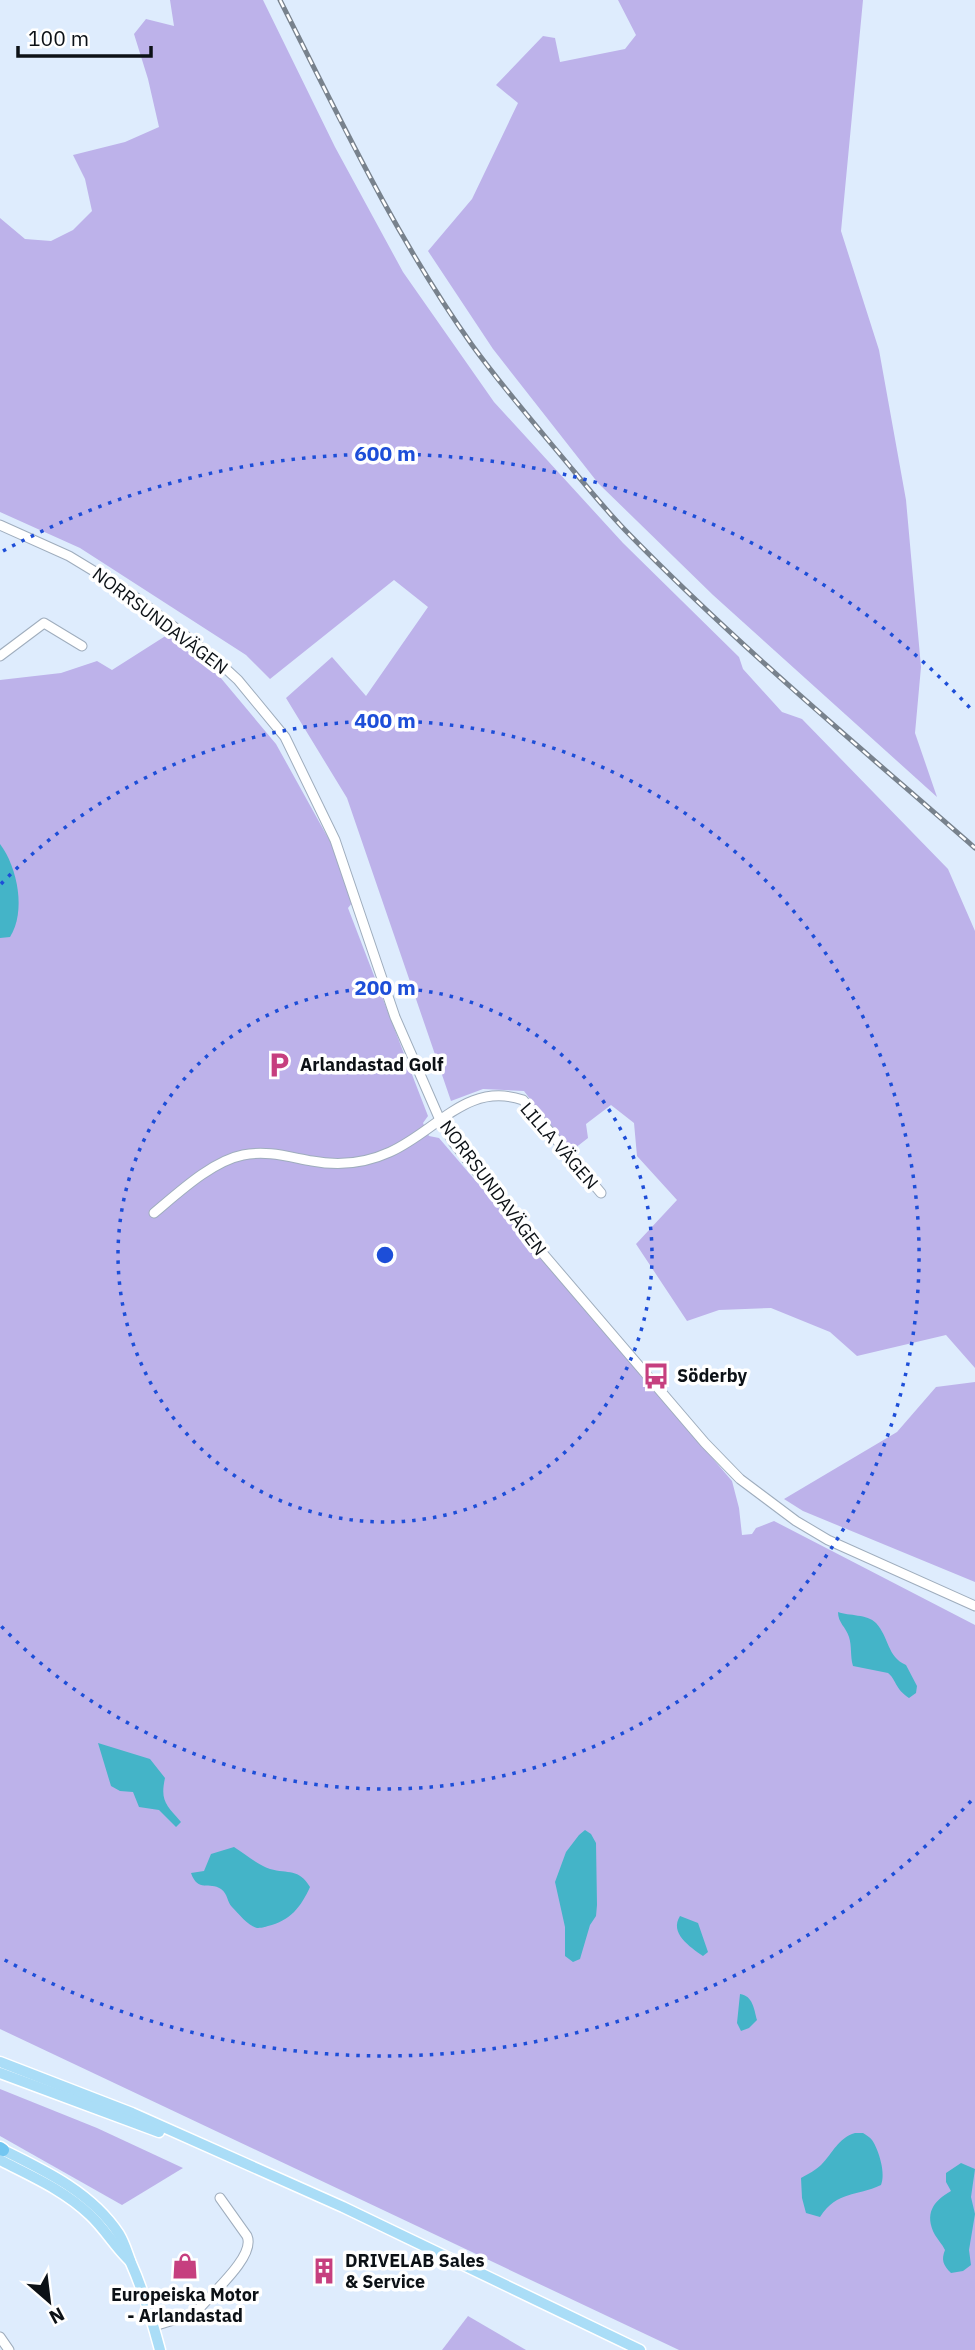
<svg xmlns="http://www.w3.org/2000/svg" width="975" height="2350" font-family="'IBM Plex Sans',sans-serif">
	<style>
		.green { fill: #bdb2ea }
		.water { fill: #44b4c8 }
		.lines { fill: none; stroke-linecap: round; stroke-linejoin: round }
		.minor-casing { stroke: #9fadbd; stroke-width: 11 }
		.major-casing { stroke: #fff; stroke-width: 13 }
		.highway-casing { stroke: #fff; stroke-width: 15 }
		.minor { stroke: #fff; stroke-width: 9 }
		.major { stroke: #aaddf7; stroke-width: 10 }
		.highway { stroke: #72c6f1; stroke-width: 12 }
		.rail-casing { stroke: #78828d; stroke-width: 5 }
		.rail { stroke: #fff; stroke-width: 2.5; stroke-dasharray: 8; stroke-linecap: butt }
		.ring { fill: none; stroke: #1d4ed8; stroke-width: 3.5; stroke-dasharray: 3.5 7 }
		.labels { text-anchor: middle; stroke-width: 7; stroke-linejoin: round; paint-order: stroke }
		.street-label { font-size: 18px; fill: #0c1116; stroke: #fff }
		.poi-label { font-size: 18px; font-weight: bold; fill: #0c1116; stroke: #fff; text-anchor: start }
		.centre { fill: #1d4ed8; stroke: #fff; stroke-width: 3.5 }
		.ring-label { font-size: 21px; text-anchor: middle; font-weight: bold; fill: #1d4ed8; stroke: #fff; stroke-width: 7; stroke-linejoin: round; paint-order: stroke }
	</style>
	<rect width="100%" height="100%" fill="#deecfd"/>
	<!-- green -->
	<g class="green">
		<polygon points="170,0 263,0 335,147 403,272 494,402 623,543 739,657 743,669 782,712 802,719 948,869 975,931 975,1368 946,1335 857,1356 830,1332 771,1308 719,1310 687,1321 636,1244 677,1200 637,1156 634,1123 611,1105 586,1124 588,1138 570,1152 524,1091 483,1089 451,1101 347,798 286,698 332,657 366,696 428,607 394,580 270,679 246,655 80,548 0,512 0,218 25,239 51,241 73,230 92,211 85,179 73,155 125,142 159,127 148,79 134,34 146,19 174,26"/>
		<polygon points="618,0 863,0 841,231 879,350 906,500 921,667 915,733 937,797 713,595 598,483 493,349 428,251 472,199 518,103 496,85 543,36 555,38 560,62 625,49 636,35"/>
		<polygon points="167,635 220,677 276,744 332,845 352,903 348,908 428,1116 423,1123 429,1136 439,1138 732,1481 739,1508 742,1535 752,1534 756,1528 774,1521 975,1625 975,2350 679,2350 0,2029 0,680 61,673 97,661 112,670"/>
		<polygon points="975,1382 975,1582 803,1511 784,1499 897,1432 936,1387"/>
		<polygon points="0,2089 97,2128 183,2168 122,2205 0,2136"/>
		<polygon points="468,2316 526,2350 442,2350"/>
	</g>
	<!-- water -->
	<g class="water">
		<path d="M 0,844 C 18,868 26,912 10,937 L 0,938 Z"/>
		<path d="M 838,1612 C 849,1616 867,1614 876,1623 C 889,1637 887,1657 906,1665 L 917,1686 L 916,1693 L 909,1698 C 895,1689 896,1679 888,1673 L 853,1666 C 850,1656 852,1646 849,1637 C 846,1627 838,1623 838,1612 Z"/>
		<path d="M 98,1743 L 150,1759 L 165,1778 C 160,1801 166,1805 181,1822 L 176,1827 L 159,1810 L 139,1807 L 133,1792 L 120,1791 L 111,1786 Z"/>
		<polygon points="585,1830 591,1834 596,1843 597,1905 596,1916 590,1925 580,1959 573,1962 565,1956 565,1927 555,1882 566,1852 579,1835"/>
		<path d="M 234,1847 C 245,1854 258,1865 270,1869 C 288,1874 299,1868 310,1887 C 301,1907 290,1921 268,1926 C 266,1927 260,1928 257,1928 C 248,1926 239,1914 232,1907 C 227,1902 228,1894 221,1889 C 209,1881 198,1893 191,1873 L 204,1871 L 211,1854 Z"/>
		<path d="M 680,1916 L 698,1923 L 708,1952 L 703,1956 C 690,1947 669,1933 680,1916 Z"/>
		<path d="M 740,1994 C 753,1996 754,2009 757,2020 L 749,2028 L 741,2031 L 737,2023 Z"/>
		<path d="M 855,2133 L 863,2133 C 866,2135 870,2137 872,2140 C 879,2150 886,2174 881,2185 C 856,2197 838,2190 820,2217 L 806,2213 L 802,2198 L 801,2178 C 808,2174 816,2170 821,2165 C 833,2153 838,2138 855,2133 Z"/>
		<path d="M 961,2163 L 975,2169 L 971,2197 L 975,2214 L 969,2250 L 971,2265 L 963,2271 L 951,2273 C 943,2265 941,2260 945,2250 C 942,2244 938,2240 935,2235 C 924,2214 933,2201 951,2191 L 946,2182 L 946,2173 Z"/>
	</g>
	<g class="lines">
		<!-- minor casing -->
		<g class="minor-casing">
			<g id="minor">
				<polyline points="0,525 69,556 130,593 212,656 238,680 285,737 335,840 395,1017 440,1120 453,1142 539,1249 705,1443 740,1479 796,1521 828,1540 975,1606"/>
				<polyline points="0,656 44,623 82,646"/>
				<path d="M 154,1213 C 178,1193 212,1161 243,1155 C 267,1150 289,1157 312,1161 C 338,1166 366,1163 390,1152 C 437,1131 467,1081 523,1100 L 601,1193"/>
				<path d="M 154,2326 L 190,2315 L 198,2310 C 211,2294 256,2256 247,2236 L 220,2198"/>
				<polyline points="0,2337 9,2350"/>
			</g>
		</g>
		<!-- major casing -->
		<g class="major-casing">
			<g id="major">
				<polyline points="0,2062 132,2113 343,2207 640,2350"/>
				<polyline points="0,2073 159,2132"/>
				<path d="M 3,2150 C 46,2171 92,2193 119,2234 C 125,2244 127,2253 131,2263 C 144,2292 152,2320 160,2350"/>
				<path d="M 0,2160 C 31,2176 64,2190 90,2215 C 105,2229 115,2247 130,2261"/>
			</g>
		</g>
		<!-- highway casing -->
		<g class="highway-casing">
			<polyline id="highway" points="0,2148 3,2150"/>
		</g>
		<!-- minor -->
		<use href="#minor" class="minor"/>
		<!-- major -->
		<use href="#major" class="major"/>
		<!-- highway -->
		<use href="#highway" class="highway"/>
		<!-- rail casing -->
		<g class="rail-casing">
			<path id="rail" d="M 280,0 C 339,117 396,238 472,345 C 501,385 532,421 563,458 C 583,482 603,507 625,530 C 735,643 856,744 975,848"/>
		</g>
		<!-- rail -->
		<use href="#rail" class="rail"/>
	</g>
	<!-- distance rings -->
	<g class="ring">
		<circle cx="385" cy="1255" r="267"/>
		<path d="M1 884A534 534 0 1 1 1 1626"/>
		<path d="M971 1801A801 801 0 0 1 3 1959M3 551A801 801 0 0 1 971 709"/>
	</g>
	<!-- icons -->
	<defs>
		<g id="parking-bare" transform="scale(2.1)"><path d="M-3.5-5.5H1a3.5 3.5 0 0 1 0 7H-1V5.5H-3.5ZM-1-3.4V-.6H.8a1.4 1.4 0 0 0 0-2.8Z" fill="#c63f7f" stroke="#fff" stroke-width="2.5" paint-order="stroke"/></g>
		<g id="bus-bare" transform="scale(2.1)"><path d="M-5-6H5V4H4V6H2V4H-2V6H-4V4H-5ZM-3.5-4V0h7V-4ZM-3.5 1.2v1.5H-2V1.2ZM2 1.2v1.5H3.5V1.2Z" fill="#c63f7f" stroke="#fff" stroke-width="2.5" paint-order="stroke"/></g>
		<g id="shop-bare" transform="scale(2.1)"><path d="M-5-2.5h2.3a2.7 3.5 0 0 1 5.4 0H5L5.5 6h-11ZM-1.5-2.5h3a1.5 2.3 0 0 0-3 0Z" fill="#c63f7f" stroke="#fff" stroke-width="2.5" paint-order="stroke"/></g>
		<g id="building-bare" transform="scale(2.1)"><path d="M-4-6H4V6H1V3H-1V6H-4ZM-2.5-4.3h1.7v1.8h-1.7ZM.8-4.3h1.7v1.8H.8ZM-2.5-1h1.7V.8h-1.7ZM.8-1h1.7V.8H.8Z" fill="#c63f7f" stroke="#fff" stroke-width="2.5" paint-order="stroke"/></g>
	</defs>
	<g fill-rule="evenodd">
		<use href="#parking-bare" x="279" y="1065"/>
		<use href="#bus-bare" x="656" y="1376"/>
		<use href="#shop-bare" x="185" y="2266"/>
		<use href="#building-bare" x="324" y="2271"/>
	</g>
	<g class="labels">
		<!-- street labels -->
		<g class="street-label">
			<text transform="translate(160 621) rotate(37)" y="6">NORRSUNDAVÄGEN</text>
			<text transform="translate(559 1146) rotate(49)" y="6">LILLA VÄGEN</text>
			<text transform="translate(493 1188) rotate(53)" y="6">NORRSUNDAVÄGEN</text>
		</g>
		<!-- poi labels -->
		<g class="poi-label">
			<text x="300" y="1071">Arlandastad Golf</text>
			<text x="677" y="1382">Söderby</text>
			<text x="345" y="2267">DRIVELAB Sales<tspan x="345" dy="21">&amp; Service</tspan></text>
			<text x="185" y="2301" text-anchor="middle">Europeiska Motor<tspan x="185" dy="21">- Arlandastad</tspan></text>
		</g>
	</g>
	<circle cx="385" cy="1255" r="10" class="centre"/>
	<g class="ring-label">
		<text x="385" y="461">600 m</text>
		<text x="385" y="728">400 m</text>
		<text x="385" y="995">200 m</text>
	</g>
	<!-- north arrow -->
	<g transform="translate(49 2301) rotate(152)" stroke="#ffffff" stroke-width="5" paint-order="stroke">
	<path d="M0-5L12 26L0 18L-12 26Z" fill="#0c1116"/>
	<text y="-10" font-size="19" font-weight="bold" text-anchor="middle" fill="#0c1116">N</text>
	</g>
	<!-- scale -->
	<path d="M18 46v10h133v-10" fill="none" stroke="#0c1116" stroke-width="3.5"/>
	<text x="28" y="46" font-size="21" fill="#0c1116" stroke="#ffffff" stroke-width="5" paint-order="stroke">100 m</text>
</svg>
